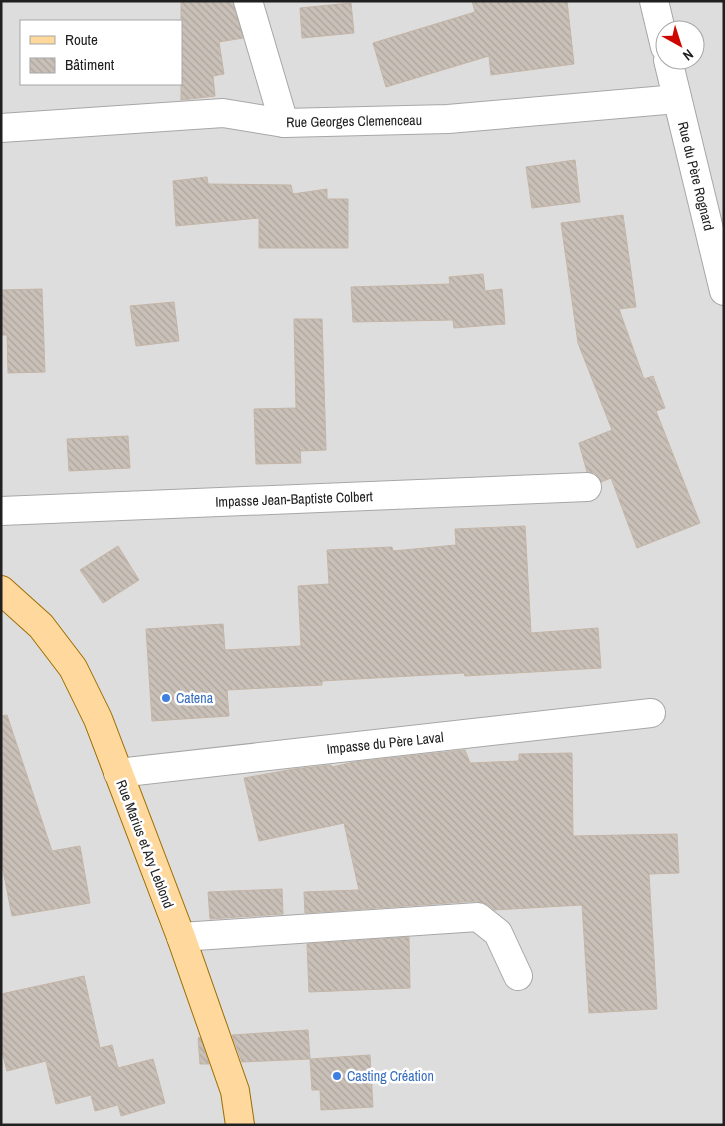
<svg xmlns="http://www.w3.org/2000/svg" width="725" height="1126" font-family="'Archivo Narrow',sans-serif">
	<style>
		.residential { fill: #dedddd; fill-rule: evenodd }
		.building { fill: url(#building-back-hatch); stroke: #c4b5a6 }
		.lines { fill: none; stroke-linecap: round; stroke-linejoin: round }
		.minor-casing { stroke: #a7a7a7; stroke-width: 30 }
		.major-casing { stroke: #9c6e00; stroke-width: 30 }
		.minor { stroke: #fff; stroke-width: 28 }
		.major { stroke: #ffd89d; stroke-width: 28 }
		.shop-dot { fill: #3f7fe0; stroke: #fff; stroke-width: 2 }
		.labels { text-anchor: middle; stroke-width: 5; stroke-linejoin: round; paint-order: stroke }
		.street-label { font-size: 14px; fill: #202020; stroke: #fff }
		.shop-label { font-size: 14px; fill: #366cbe; stroke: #fff; text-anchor: start }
	</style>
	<defs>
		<pattern id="building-back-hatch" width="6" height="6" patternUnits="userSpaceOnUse" patternTransform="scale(1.25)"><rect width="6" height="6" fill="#c9c0b8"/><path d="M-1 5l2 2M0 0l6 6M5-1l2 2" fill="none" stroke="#aca59e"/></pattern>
	</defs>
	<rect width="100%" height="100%" fill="#f1eee5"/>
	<!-- residential -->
	<path class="residential" d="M 1,1 L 724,1 L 724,1125 L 1,1125 ZM 21,21 L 181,21 L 181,84 L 21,84 ZM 665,30 L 695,30 L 695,60 L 665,60 Z"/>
	<!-- building -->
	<g class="building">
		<polygon points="181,1 233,1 243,38 219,42 224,74 213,76 215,96 181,100"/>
		<polygon points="472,1 567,1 574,64 491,75 489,56 386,87 373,43 475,12"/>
		<polygon points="351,3 354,33 302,38 300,8"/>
		<polygon points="575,160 580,202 532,208 526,167"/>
		<polygon points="207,177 208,184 291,185 293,194 327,189 327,199 348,199 348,248 259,248 259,218 176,226 173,181"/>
		<polygon points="623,215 636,307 619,309 644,379 653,376 665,408 656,411 700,523 637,548 611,478 601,482 595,473 587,472 579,443 612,430 578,343 561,223"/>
		<polygon points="483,274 485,291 502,289 505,324 454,328 453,320 353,322 351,287 450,284 449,277"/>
		<polygon points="42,289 45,372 8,373 7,335 1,335 1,290"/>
		<polygon points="174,302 179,341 136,346 130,306"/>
		<polygon points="294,319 322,319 326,450 300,451 301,463 256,464 254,409 296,408"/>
		<polygon points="128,436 130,468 69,471 67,439"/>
		<polygon points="525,526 531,633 598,628 601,668 465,676 464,673 357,679 322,681 322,685 227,690 229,716 152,721 146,629 223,624 225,650 301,646 298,586 329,584 327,550 392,547 393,551 456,545 455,529"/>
		<polygon points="118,546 139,580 103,603 80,570"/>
		<polygon points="7,715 52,851 80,846 90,903 12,916 1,860 1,716"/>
		<polygon points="465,750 470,763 519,761 519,754 572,753 573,836 677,834 679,873 649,874 657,1009 589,1013 582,905 494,910 487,904 477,901 305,913 304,892 359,890 344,823 259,841 244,778 294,769 331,765 332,767 354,762"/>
		<polygon points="282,889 283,914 210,919 208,892"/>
		<polygon points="409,937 410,988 309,992 307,944"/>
		<polygon points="84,976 100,1048 112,1045 118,1068 153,1059 165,1103 121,1116 118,1105 95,1111 91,1095 56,1104 46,1061 7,1071 1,1048 1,994"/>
		<polygon points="308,1030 310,1059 370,1055 373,1107 321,1110 320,1090 312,1090 310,1059 242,1062 232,1035"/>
		<polygon points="200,1037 209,1064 200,1064 198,1038"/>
	</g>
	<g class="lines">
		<!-- minor casing -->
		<g class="minor-casing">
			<g id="minor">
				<polyline points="248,1 284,123"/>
				<polyline points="654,1 665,47"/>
				<polyline points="668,60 724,291"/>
				<polyline points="1,128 223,113 284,123 448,119 677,99"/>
				<polyline points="1,511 587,487"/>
				<polyline points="118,773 651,713"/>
				<polyline points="181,937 478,917 498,933 518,976"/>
			</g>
		</g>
		<!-- major casing -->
		<g class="major-casing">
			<polyline id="major" points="1,590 41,626 73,668 98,719 181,937 235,1091 240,1125"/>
		</g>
		<!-- minor -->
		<use href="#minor" class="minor"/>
		<!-- major -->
		<use href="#major" class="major"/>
	</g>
	<!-- markers -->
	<g class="shop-dot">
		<circle cx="166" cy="698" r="5"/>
		<circle cx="337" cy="1076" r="5"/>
	</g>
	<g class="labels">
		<!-- street labels -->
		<g class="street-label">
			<text transform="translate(354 121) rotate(-1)" y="5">Rue Georges Clemenceau</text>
			<text transform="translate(696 176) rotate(76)" y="5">Rue du Père Rognard</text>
			<text transform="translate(294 499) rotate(-2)" y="5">Impasse Jean-Baptiste Colbert</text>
			<text transform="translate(385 743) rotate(-6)" y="5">Impasse du Père Laval</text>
			<text transform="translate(145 844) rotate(69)" y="5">Rue Marius et Ary Leblond</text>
		</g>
		<!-- shop labels -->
		<g class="shop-label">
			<text x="176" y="703">Catena</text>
			<text x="347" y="1081">Casting Création</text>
		</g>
	</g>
	<!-- border -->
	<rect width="725" height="1126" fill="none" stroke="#202020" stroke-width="5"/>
	<!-- legend -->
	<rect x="20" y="20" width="162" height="65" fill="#ffffff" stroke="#a6a6a6"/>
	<rect x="30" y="36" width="25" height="8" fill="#ffd89d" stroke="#a6a6a6"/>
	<text x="65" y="45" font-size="15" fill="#202020">Route</text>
	<rect x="30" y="58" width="25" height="15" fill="url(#building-back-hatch)" stroke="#a6a6a6"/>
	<text x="65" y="70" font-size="15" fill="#202020">Bâtiment</text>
	<!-- north arrow -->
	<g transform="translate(680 45) rotate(141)"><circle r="24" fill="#ffffff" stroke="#a6a6a6"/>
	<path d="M0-4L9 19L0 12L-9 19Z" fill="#d00700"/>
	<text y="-8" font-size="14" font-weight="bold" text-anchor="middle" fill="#202020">N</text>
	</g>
</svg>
